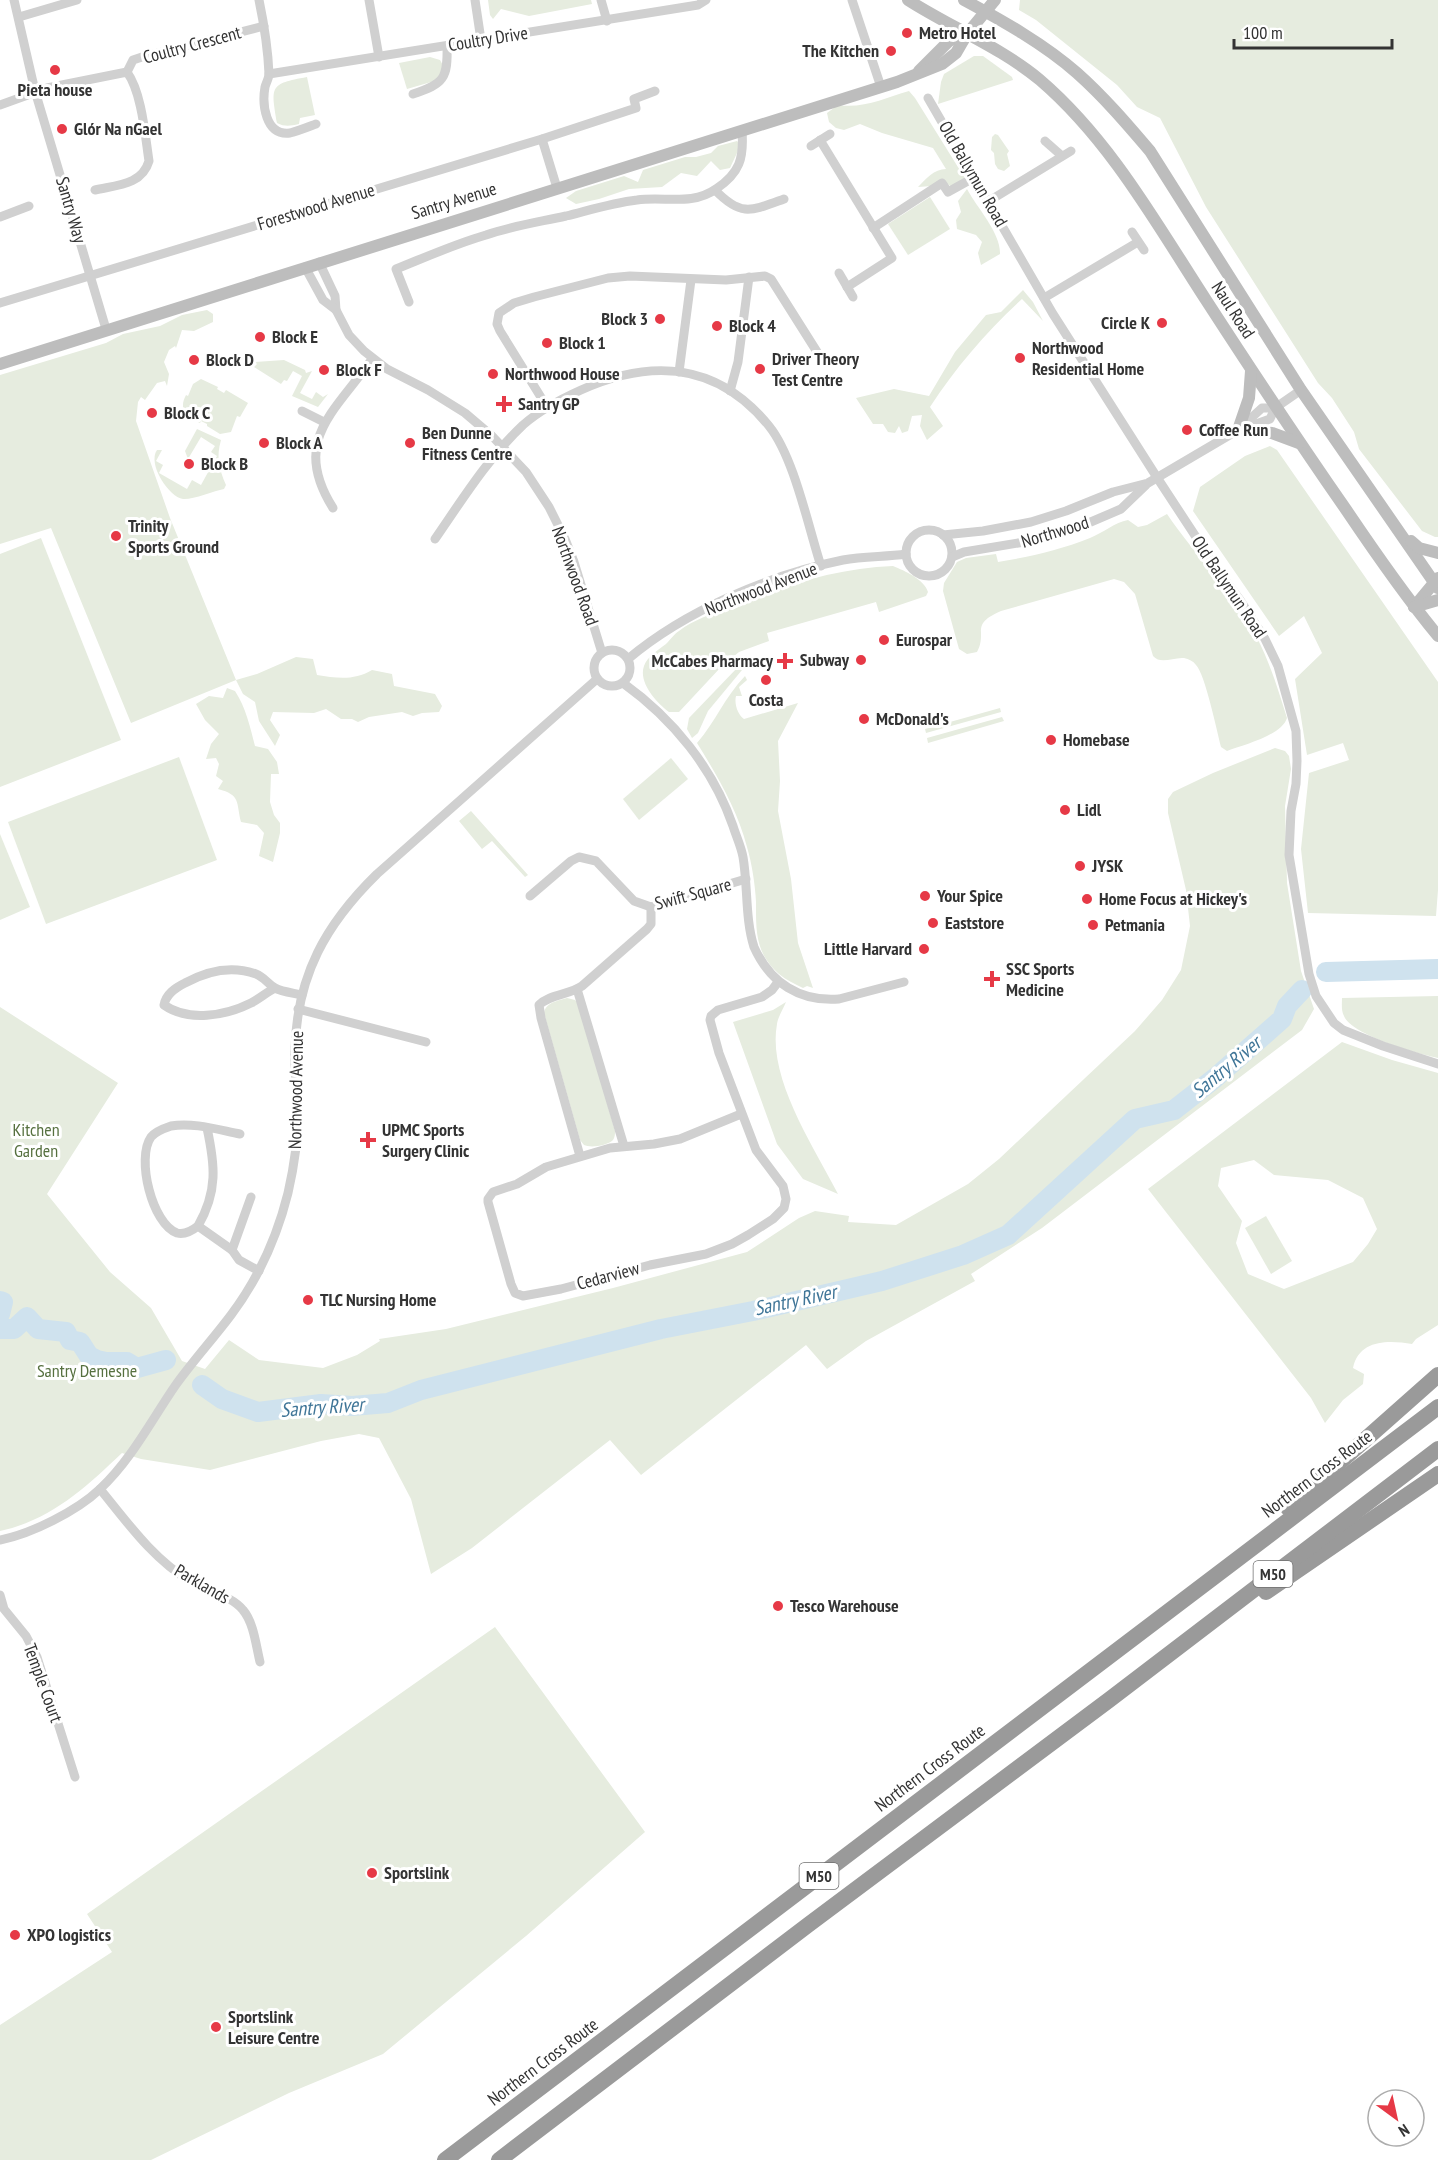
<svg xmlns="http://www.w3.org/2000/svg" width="1438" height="2160" font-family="'PT Sans Narrow',sans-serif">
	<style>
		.green { fill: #e6ecdf; fill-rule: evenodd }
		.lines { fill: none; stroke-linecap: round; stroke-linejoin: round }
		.river { stroke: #cfe2ee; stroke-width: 20 }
		.street { stroke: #d0d0d0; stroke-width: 9 }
		.secondary { stroke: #bdbdbd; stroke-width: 12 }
		.highway { stroke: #9a9a9a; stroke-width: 16 }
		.poi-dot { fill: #e63946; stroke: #fff; stroke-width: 2 }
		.labels { text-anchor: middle; stroke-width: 6; stroke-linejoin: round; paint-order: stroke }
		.shield { fill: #fff; stroke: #707070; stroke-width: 1.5 }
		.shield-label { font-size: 16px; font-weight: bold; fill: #333 }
		.poi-label { font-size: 18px; font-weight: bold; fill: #333; stroke: #fff; text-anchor: start }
		.street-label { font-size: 18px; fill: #333; stroke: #fff }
		.park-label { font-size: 18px; fill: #56703f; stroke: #fff }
		.water-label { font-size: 20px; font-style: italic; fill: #3f7597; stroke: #fff }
	</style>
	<rect width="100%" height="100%" fill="#fff"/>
	<!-- green -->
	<g class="green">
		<polygon points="488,0 591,0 592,4 529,16 501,9 493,19 490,15"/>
		<polygon points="1020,0 1438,0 1438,537 1435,537 1422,531 1359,449 1354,432 1332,398 1318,383 1206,207 1160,118 1137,107 1117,85 1036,20 1019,10"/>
		<polygon points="974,56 983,56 1012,77 1013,80 938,104 941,82 944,74"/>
		<polygon points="430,57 440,60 444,67 438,80 407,89 399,63"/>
		<path d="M 307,77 L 315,115 L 300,118 L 299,124 C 290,126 285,127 277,123 C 271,86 269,84 307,77 Z"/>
		<path d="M 909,91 L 915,98 L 966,180 L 952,187 L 943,181 L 932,186 L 918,187 C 926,179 934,169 946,169 L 933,148 L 882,133 L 860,124 L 844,130 L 836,128 L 829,122 L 827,113 L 838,105 C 863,109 885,98 909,91 Z"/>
		<polygon points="995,134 998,135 1009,151 1007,154 1010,166 1004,171 998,169 995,164 994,153 991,150 992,137"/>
		<polygon points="737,141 740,144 737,153 730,168 720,170 711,161 697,176 681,173 662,187 629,189 599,199 576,204 566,198 576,191 624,176 638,182 643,170 685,157 696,157 711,153 718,146"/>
		<path d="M 967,189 C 977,208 1001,233 1000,254 L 981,265 L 978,253 L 982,242 L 976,235 L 957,229 L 956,220 L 961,212 L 958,201 Z"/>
		<polygon points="930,197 950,229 908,255 888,224"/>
		<path d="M 1023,290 L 1033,302 L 1043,321 L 1022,299 C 987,331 956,367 930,407 L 943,426 L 927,440 L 920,426 L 922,415 L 912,416 L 908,431 L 902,433 L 899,426 L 895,433 L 888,432 L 883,424 L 873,424 L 856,398 L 894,389 L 929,396 L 955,352 L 986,315 L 1001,312 Z"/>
		<path d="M 207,310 L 213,314 L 213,322 L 194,331 L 182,330 L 176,348 L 175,346 L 169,350 L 164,362 L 169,374 L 167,386 L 165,381 L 157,383 L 145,400 L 141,397 L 138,402 L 136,421 L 170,518 L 236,680 L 257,674 L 296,657 L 313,659 L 317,675 C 336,678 354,681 372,670 L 392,674 L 394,686 L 435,694 L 442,706 L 439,712 L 422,713 L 413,716 L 402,712 L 369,717 L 358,722 L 352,719 L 341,719 L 326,709 L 314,713 L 273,712 L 270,720 L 280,735 L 275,746 L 259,721 L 255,702 L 243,694 L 236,680 L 131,723 L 51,528 L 0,544 L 0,375 L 106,343 L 123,334 L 160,326 L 182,315 Z"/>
		<polygon points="284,360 305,370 306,373 312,371 300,393 312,399 316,392 323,397 328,394 318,407 292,396 302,376 293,371 287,381 284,380 281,384 254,367 257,364 255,362"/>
		<path d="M 201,379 L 218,387 L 217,389 L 224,393 L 226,390 L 248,403 L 240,417 L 237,416 L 231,432 L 220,434 L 207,426 L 207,424 L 201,421 L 200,423 C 187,416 178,410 186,395 L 188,396 L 193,384 Z"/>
		<path d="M 197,429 L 221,440 C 216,457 219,469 226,485 L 224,489 C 214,491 192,500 183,499 C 169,497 147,464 157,450 L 162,450 L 156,461 L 163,465 L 159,473 L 187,489 L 192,480 L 201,485 L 217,456 L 211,452 L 215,446 L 201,437 L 188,459 L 185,451 Z"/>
		<polygon points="1270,446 1277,450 1438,682 1438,890 1436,916 1308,913 1301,849 1309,773 1349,760 1343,743 1307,755 1295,679 1322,653 1304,616 1279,636 1193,511 1200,487 1245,456"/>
		<path d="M 1167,514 C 1195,555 1232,592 1256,636 C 1270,662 1278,690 1287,718 C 1282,735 1244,745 1227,751 L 1221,747 C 1217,731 1205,674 1196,665 C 1193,661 1189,659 1184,658 C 1173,657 1161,665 1153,656 L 1135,594 L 1124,582 L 1114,579 L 1001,611 C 969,625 988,631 977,652 L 967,654 L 959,649 L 943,591 L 944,583 L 957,562 L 966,558 L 996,554 L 998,562 C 1029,557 1060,550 1090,538 C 1103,533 1115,522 1128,520 L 1138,527 L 1147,525 Z"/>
		<polygon points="41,538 121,740 0,787 0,554"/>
		<path d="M 893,566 C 905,571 924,579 928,592 L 926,596 L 879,612 L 876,602 L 767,633 L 769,641 L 739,652 L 721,667 L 679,712 L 669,712 C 657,703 638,683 644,666 C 647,657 658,650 666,644 C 670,640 674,634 679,631 C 693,620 712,614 729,607 C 781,586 837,568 893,566 Z"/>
		<polygon points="738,667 742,670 708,711 698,733 692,738 687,729 689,718"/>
		<path d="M 745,676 L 747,680 L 739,687 L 742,696 L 736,696 C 734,704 738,715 744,719 L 798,703 L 778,741 L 780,781 L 778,811 L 791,879 L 798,943 L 813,988 L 807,986 L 803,988 C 795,984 786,980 779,974 C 755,953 756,931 756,902 C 755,884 752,864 747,847 C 737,809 718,777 697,743 C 716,721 724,698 745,676 Z"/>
		<path d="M 227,688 L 235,691 C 246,708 250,727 255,746 L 268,749 L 277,762 L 279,774 L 271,774 L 270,802 L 274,815 L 280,823 L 280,833 L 273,862 L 259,856 L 264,833 L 257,825 L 241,822 C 236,802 241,795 218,789 L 223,781 L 216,776 L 219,764 L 216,758 L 206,759 L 211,744 L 219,734 L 205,720 L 196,704 L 209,696 L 223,698 Z"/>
		<polygon points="1000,708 1001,712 926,733 925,729"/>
		<polygon points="1002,717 1004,721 928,743 927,738"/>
		<path d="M 1275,748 L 1285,751 L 1289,756 L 1291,769 L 1285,806 L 1287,883 L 1301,971 L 1314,1009 L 1302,1030 L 1042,1228 L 971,1274 L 975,1281 L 866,1341 L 827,1369 L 806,1345 L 641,1475 L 610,1440 L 472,1548 L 431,1574 L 411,1499 L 379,1438 L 359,1434 L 321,1441 L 210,1470 L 141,1459 L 122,1453 C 85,1488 51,1520 0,1531 L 0,1007 L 118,1083 L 47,1194 L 110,1272 L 151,1308 L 182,1361 L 205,1369 L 229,1340 L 259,1360 L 323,1368 L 357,1355 L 380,1341 L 379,1339 L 446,1329 L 613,1288 L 747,1252 L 799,1218 L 815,1211 L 849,1216 L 848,1222 L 896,1225 L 968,1184 L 999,1159 L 1135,1031 L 1162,1000 L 1181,970 L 1190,926 L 1186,890 L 1168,813 L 1168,799 L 1173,792 L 1213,773 Z"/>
		<polygon points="179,757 217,860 46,924 8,822"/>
		<polygon points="671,758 688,779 639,820 623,799"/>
		<polygon points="471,811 528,875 525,877 492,841 482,849 459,821"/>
		<polygon points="0,834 30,907 0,920"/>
		<path d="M 1438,996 L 1438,1058 C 1419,1054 1351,1035 1344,1016 C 1341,1011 1342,1003 1342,998 Z"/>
		<path d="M 567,998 L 575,1000 L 579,1005 L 615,1131 C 615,1134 615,1137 613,1140 C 607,1146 590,1148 584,1145 L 580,1140 L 544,1013 C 546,1002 558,1001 567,998 Z"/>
		<path d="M 786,1002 C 783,1009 778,1017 777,1024 C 767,1078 814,1147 838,1194 L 803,1179 L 777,1144 L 733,1022 L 773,1010 Z"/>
		<path d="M 1342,1042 L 1392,1060 L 1438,1073 L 1438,1325 L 1416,1339 L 1412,1344 C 1389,1340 1359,1339 1353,1368 L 1364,1374 L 1363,1384 L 1343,1400 L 1325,1423 L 1311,1398 L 1148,1189 ZM 1254,1160 L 1274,1175 L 1328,1180 L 1363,1198 L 1377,1229 L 1368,1244 L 1353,1262 L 1284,1289 L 1248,1274 L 1236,1243 L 1242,1221 L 1218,1186 L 1221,1168 Z"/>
		<polygon points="1266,1216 1292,1261 1271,1274 1245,1228"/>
		<polygon points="495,1627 645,1832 526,1936 383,2054 289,2093 151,2160 0,2160 0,2025 112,1952 87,1914"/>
	</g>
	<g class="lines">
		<!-- river -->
		<g class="river">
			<polyline points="1326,972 1438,969"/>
			<polyline points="0,1301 3,1302 0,1314"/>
			<polyline points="0,1329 14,1329 27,1317 38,1329 66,1332 70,1340 80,1342 89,1356 97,1360 106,1362 127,1362 137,1368 166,1360"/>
			<polyline points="202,1385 222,1399 258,1412 321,1404 352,1406 388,1403 421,1390 661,1329 753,1311 882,1281 963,1255 1008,1235 1135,1119 1174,1110 1215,1078 1282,1019 1287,1006 1302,990"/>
		</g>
		<!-- street -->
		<g class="street">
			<polyline points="14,0 35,91 106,329"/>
			<path d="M 259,0 C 264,24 268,49 269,74 C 269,78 266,83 265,87 C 262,104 265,136 290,133 C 298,131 308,127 316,124"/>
			<polyline points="369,0 379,57"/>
			<polyline points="475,0 481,40"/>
			<polyline points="601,0 607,21"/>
			<polyline points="852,0 881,87"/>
			<polyline points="19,17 77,0"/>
			<polyline points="127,72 133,60 142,57 264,26"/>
			<polyline points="269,74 698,5 706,0"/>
			<path d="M 413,94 C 444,84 448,78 447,46"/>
			<polyline points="928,98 1053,314 1158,479 1217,569 1240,600 1265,639 1278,666 1296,731 1297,761 1296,784 1291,811 1289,855 1309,974 1316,996 1334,1023 1343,1030 1383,1046 1438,1064"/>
			<path d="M 0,105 L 47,88 L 127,72 C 142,93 145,135 149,161 C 142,185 117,185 95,190"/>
			<polyline points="542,139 557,188"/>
			<polyline points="820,140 892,258 847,287"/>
			<polyline points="1045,141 1062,156"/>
			<polyline points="811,146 830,134"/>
			<path d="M 715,190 C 741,217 751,211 784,199"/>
			<polyline points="989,201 1071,151"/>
			<polyline points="0,217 29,206"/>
			<polyline points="873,228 942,183 948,192 975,177"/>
			<polyline points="1132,232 1144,250"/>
			<polyline points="319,262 335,296 336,310"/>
			<polyline points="305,267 323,300 336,310 349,335 364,351 387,369 428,390 465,413 492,436 526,472 549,507 565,539 574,562 602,653"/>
			<polyline points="839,273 853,297"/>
			<polyline points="1044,298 1138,242"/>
			<path d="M 409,302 L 396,269 C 426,257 455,244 486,235 C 512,226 539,222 566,216 C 590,210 612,203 637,200 C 664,196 692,206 716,189 C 740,173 744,158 742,131"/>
			<polyline points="0,303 542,139 636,108 634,99 655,91"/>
			<polyline points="679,372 691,280"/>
			<polyline points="730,391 738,362 749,277"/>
			<polyline points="547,407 500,331 497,324 499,313 514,303 534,297 608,278 630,276 726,280 765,276 771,279 819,355"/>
			<polyline points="302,411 324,422"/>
			<polyline points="1242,429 1270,419 1275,408"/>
			<path d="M 333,508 C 290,440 336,411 372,359"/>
			<circle cx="929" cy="553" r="23"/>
			<polyline points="943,535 983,531 1031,522 1066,511 1113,492 1148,483 1238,430 1262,408 1275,408 1301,390"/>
			<path d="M 435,539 C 462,500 488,458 523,425 C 540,410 561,399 581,390 C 652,358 718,363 769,426 C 794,457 808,526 821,566"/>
			<polyline points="952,557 964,552 1036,540 1072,530 1121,509 1146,485"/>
			<circle cx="612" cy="668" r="18"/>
			<path d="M 628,659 C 685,611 769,575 843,560 C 864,556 885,557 906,554"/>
			<path d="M 623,683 C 673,719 713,768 733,826 C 736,836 741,846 743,857 C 748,886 745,919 754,947 C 770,983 800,1002 839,999 L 904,982"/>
			<polyline points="530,896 571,861 579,857 596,861 634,901 651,907 746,879"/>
			<path d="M 275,988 C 267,992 259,999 251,1003 C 225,1016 188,1022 164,1005 C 166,994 175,988 185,983 C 207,971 231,965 256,974 C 264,977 268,984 275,988 C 282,992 294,993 302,995"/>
			<polyline points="577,989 624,1146"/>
			<polyline points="298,1009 426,1042"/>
			<polyline points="741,1114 680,1139 654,1144 610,1148 546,1167 517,1184 493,1192 488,1199 488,1202 511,1284 515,1293 523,1296 561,1289 650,1265 706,1254 732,1244 748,1235 773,1219 784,1208 786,1199 783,1186 756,1150 719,1053 710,1020 711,1016 718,1010 762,997 772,990 778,982"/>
			<path d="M 207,1128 C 215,1165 218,1191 198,1226 C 193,1230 185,1235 177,1233 C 152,1224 136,1158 151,1137 C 155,1132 165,1128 171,1126 C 193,1122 219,1130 240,1134"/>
			<path d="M 580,1156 L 541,1018 L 539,1005 C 550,994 569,995 582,986 L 647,929 L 651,924 L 651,907"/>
			<polyline points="198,1226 232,1250 239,1260 259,1271"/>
			<polyline points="232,1250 251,1197"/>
			<path d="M 100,1489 C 127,1522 153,1559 190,1581 C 206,1591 231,1595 243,1610 C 254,1623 256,1646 260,1662"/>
			<path d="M 0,1540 C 31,1534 77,1511 100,1489 C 131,1460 151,1421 175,1386 C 192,1362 213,1339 231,1315 C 258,1279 277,1237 288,1193 C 294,1167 298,1139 298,1112 C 297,1091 294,1070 295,1049 C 297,975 326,924 377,874 L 597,679"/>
			<polyline points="0,1595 4,1609 26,1636 37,1657 75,1777"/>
		</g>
		<!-- secondary -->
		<g class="secondary">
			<path d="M 908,0 C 950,27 1002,48 1040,80 C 1110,140 1156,223 1206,300 C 1252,371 1299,442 1347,511 C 1376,554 1405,596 1438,636"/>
			<path d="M 964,0 C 1003,21 1044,44 1077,73 C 1104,97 1127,124 1150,151 L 1301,390 L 1438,588"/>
			<polyline points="919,71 949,41 967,34"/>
			<polyline points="0,364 897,82 942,64 956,53 967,34 995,0"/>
			<polyline points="1251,371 1249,398 1238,430 1272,433 1299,443"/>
			<polyline points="1411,541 1419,548 1438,553"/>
			<polyline points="1414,607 1438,578"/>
			<polyline points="1414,607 1438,600"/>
		</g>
		<!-- highway -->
		<g class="highway">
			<polyline points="1288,1508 1438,1375"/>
			<polyline points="1266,1592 1438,1474"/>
			<polyline points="445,2160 1438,1407"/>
			<polyline points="499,2160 808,1925 1109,1700 1438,1449"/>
		</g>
	</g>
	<!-- markers -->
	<g class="poi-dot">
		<circle cx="907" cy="33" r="6"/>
		<circle cx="891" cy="51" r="6"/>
		<circle cx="55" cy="70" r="6"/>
		<circle cx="62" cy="129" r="6"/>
		<circle cx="660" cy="319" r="6"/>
		<circle cx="1162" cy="323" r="6"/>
		<circle cx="717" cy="326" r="6"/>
		<circle cx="260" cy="337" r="6"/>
		<circle cx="547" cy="343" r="6"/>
		<circle cx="1020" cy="358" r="6"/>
		<circle cx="194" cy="360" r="6"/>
		<circle cx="760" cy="369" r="6"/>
		<circle cx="324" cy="370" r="6"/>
		<circle cx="493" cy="374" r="6"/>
		<path d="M501 395h6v6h6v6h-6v6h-6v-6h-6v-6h6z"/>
		<circle cx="152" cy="413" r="6"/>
		<circle cx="1187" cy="430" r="6"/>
		<circle cx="264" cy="443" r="6"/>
		<circle cx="410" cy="443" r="6"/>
		<circle cx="189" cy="464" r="6"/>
		<circle cx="116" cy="536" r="6"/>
		<circle cx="884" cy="640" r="6"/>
		<circle cx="861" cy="660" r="6"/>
		<path d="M782 652h6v6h6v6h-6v6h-6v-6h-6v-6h6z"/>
		<circle cx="766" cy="680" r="6"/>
		<circle cx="864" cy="719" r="6"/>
		<circle cx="1051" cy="740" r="6"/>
		<circle cx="1065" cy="810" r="6"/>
		<circle cx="1080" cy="866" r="6"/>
		<circle cx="925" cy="896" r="6"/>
		<circle cx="1087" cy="899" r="6"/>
		<circle cx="933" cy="923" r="6"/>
		<circle cx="1093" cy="925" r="6"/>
		<circle cx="924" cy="949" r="6"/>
		<path d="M989 970h6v6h6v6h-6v6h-6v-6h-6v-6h6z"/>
		<path d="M365 1131h6v6h6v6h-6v6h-6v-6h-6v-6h6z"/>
		<circle cx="308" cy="1300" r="6"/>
		<circle cx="778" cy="1606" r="6"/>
		<circle cx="372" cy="1873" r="6"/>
		<circle cx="15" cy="1935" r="6"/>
		<circle cx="216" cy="2027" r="6"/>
	</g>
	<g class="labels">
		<!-- shield labels -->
		<g class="shield">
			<rect x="1253.5" y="1561" width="39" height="26" rx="4.5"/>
			<rect x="799.5" y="1863" width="39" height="26" rx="4.5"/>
		</g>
		<g class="shield-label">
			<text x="1273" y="1580">M50</text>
			<text x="819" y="1882">M50</text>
		</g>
		<!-- poi labels -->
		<g class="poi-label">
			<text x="919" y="39">Metro Hotel</text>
			<text x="879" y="57" text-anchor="end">The Kitchen</text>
			<text x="55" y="96" text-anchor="middle">Pieta house</text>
			<text x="74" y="135">Glór Na nGael</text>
			<text x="648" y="325" text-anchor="end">Block 3</text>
			<text x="1150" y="329" text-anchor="end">Circle K</text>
			<text x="729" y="332">Block 4</text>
			<text x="272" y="343">Block E</text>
			<text x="559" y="349">Block 1</text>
			<text x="1032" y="354">Northwood<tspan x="1032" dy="21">Residential Home</tspan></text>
			<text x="772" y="365">Driver Theory<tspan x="772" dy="21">Test Centre</tspan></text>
			<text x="206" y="366">Block D</text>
			<text x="336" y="376">Block F</text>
			<text x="505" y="380">Northwood House</text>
			<text x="518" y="410">Santry GP</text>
			<text x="164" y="419">Block C</text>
			<text x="1199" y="436">Coffee Run</text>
			<text x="422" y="439">Ben Dunne<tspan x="422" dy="21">Fitness Centre</tspan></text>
			<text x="276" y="449">Block A</text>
			<text x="201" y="470">Block B</text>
			<text x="128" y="532">Trinity<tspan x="128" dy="21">Sports Ground</tspan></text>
			<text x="896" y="646">Eurospar</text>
			<text x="849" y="666" text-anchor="end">Subway</text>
			<text x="773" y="667" text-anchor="end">McCabes Pharmacy</text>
			<text x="766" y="706" text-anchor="middle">Costa</text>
			<text x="876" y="725">McDonald's</text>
			<text x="1063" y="746">Homebase</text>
			<text x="1077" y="816">Lidl</text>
			<text x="1092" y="872">JYSK</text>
			<text x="937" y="902">Your Spice</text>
			<text x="1099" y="905">Home Focus at Hickey's</text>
			<text x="945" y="929">Eaststore</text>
			<text x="1105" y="931">Petmania</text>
			<text x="912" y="955" text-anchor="end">Little Harvard</text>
			<text x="1006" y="975">SSC Sports<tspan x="1006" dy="21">Medicine</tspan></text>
			<text x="382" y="1136">UPMC Sports<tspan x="382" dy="21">Surgery Clinic</tspan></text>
			<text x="320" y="1306">TLC Nursing Home</text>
			<text x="790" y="1612">Tesco Warehouse</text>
			<text x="384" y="1879">Sportslink</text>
			<text x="27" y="1941">XPO logistics</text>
			<text x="228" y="2023">Sportslink<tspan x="228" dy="21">Leisure Centre</tspan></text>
		</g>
		<!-- street labels -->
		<g class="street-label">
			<text transform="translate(488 39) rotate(-9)" y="6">Coultry Drive</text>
			<text transform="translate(192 45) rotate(-15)" y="6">Coultry Crescent</text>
			<text transform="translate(973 174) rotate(60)" y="6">Old Ballymun Road</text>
			<text transform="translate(454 201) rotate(-17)" y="6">Santry Avenue</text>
			<text transform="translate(316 207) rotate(-17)" y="6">Forestwood Avenue</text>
			<text transform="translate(71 210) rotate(74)" y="6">Santry Way</text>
			<text transform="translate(1233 310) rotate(57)" y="6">Naul Road</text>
			<text transform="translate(1055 532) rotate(-17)" y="6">Northwood</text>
			<text transform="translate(575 576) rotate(70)" y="6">Northwood Road</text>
			<text transform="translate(1229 587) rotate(56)" y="6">Old Ballymun Road</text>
			<text transform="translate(761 589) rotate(-21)" y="6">Northwood Avenue</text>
			<text transform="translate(693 894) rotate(-15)" y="6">Swift Square</text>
			<text transform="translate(296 1090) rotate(-89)" y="6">Northwood Avenue</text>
			<text transform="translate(608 1276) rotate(-15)" y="6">Cedarview</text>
			<text transform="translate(1317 1474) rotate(-37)" y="6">Northern Cross Route</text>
			<text transform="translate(202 1584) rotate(30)" y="6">Parklands</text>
			<text transform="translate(43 1683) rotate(70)" y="6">Temple Court</text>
			<text transform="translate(930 1768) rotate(-37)" y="6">Northern Cross Route</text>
			<text transform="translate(543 2062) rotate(-37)" y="6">Northern Cross Route</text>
		</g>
		<!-- park labels -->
		<g class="park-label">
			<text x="36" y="1136">Kitchen<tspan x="36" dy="21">Garden</tspan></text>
			<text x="87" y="1377">Santry Demesne</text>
		</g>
		<!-- water labels -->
		<g class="water-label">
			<text transform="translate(1226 1067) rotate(-40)" y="7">Santry River</text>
			<text transform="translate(795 1300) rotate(-12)" y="7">Santry River</text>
			<text transform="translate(322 1407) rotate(-4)" y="7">Santry River</text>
		</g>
	</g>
	<!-- north arrow -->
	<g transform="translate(1396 2118) rotate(147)"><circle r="28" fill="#ffffff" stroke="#adadad" stroke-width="1.5"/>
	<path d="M0-4.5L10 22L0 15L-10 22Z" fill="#e63946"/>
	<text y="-9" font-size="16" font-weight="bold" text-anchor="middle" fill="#333333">N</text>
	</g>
	<!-- scale -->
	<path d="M1234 39v9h158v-9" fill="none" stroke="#333333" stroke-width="3"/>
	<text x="1243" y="39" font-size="18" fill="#333333" stroke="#ffffff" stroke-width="4.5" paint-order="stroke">100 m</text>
</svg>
